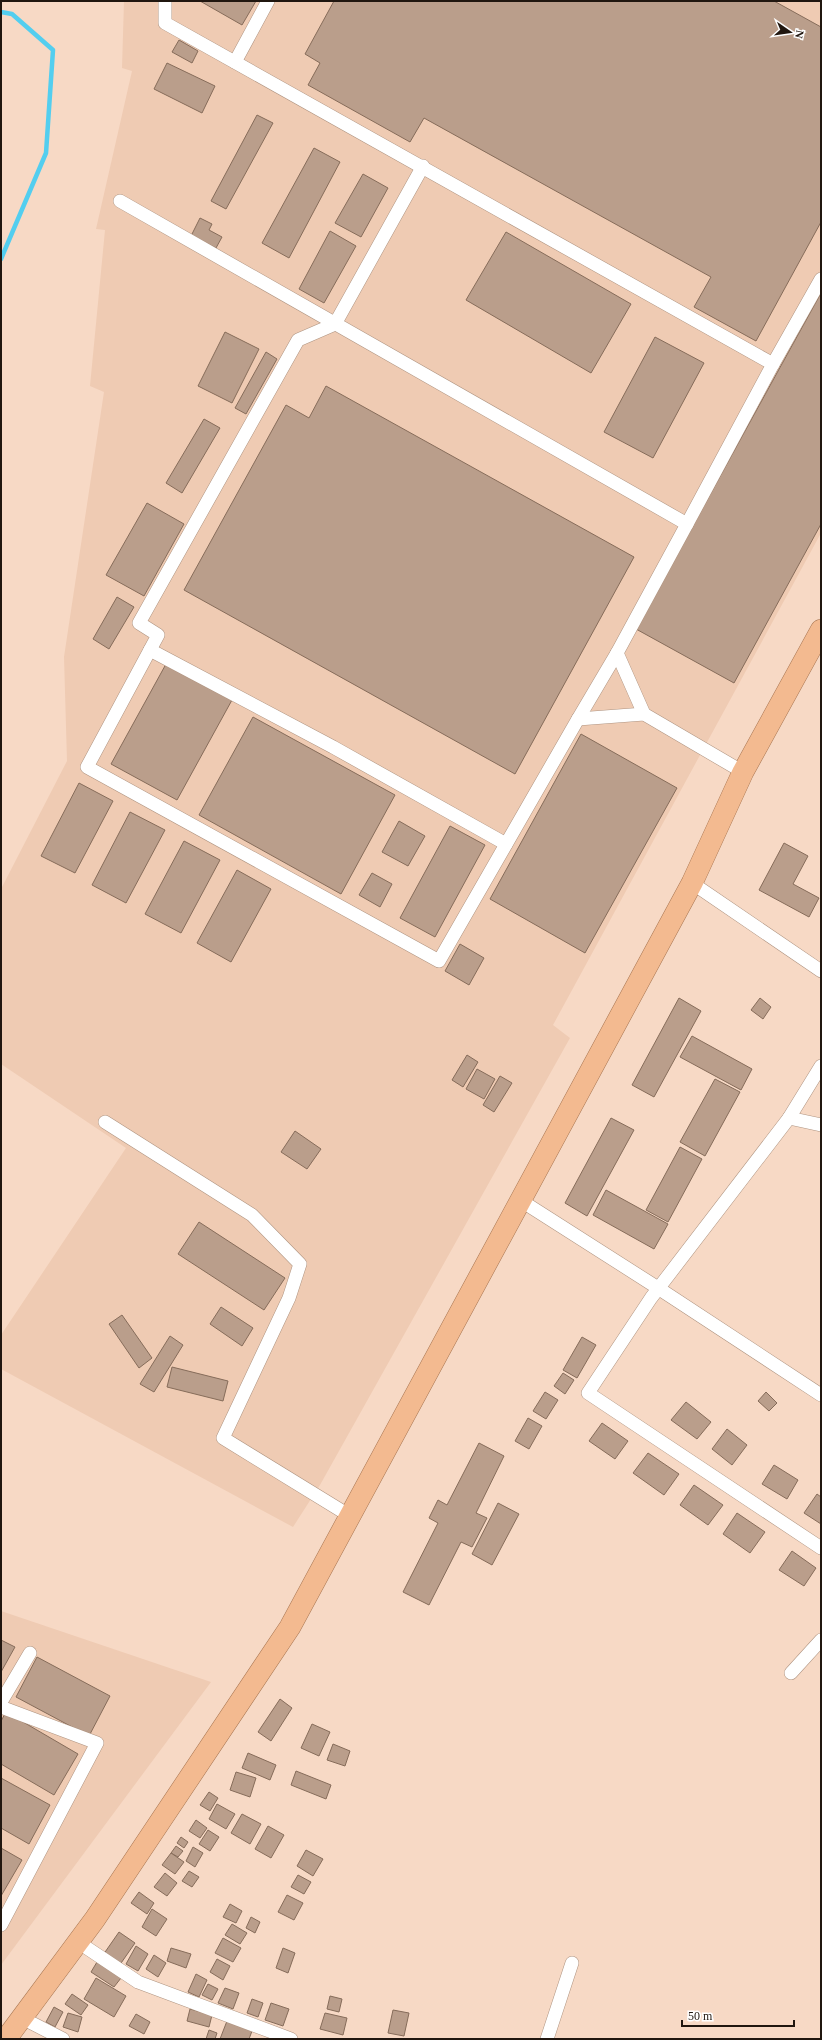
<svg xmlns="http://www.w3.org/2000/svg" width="822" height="2040" font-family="'Times New Roman',serif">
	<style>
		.built { fill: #efcbb3 }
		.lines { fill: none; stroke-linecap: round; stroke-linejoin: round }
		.stream { stroke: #53ceef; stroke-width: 4.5 }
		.building { fill: #ba9e8b; stroke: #866c5a }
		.minor-casing { stroke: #af9481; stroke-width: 14 }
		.trunk-casing { stroke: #a77551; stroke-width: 22 }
		.minor { stroke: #fff; stroke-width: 13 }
		.trunk { stroke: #f3ba90; stroke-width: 21 }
	</style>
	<rect width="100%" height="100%" fill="#f7d9c5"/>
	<!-- built -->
	<g class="built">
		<polygon points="124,1 821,1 821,533 553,1025 570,1038 320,1485 293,1527 1,1369 1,1335 126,1148 1,1064 1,889 67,761 64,657 104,392 90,386 105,230 96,229 132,71 122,68"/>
		<polygon points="1,1611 211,1682 1,1965"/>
	</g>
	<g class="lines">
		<!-- stream -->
		<polyline class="stream" points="1,12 12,14 53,50 46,153 1,259"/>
	</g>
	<!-- building -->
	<g class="building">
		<polygon points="200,1 256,1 242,25"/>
		<polygon points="334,1 774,1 821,27 821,222 756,341 694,307 711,277 424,118 410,142 308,85 320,63 305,54"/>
		<polygon points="179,40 198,51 192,63 172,52"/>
		<polygon points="167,63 215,86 202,113 154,89"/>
		<polygon points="257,115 273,123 226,209 211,201"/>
		<polygon points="314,148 340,162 289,258 262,243"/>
		<polygon points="363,174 388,188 361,237 335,223"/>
		<polygon points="200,218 212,224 209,230 222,237 216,248 191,236"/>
		<polygon points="330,231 356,246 324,303 299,289"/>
		<polygon points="506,232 631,304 591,373 466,300"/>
		<polygon points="821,293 821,524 734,683 636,629"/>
		<polygon points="225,332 259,349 232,403 198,386"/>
		<polygon points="655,337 704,363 653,458 604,432"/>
		<polygon points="266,352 277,359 246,414 235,408"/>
		<polygon points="326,386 634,557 515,774 184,590 286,405 309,418"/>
		<polygon points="204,419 220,428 182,493 166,483"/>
		<polygon points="147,503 184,524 144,596 106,575"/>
		<polygon points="117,597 134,607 109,649 93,639"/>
		<polygon points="166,664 232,700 177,800 111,764"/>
		<polygon points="253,717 395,795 341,894 199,815"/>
		<polygon points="581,734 677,788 585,953 490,899"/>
		<polygon points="79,783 113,801 75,873 41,856"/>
		<polygon points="130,812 165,830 126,903 92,885"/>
		<polygon points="399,821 425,836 408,866 382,852"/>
		<polygon points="450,826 485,845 435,937 400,918"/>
		<polygon points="184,841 220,860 181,933 145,914"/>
		<polygon points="784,843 808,856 793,884 819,898 809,917 759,890"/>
		<polygon points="237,870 271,889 231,962 197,943"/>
		<polygon points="372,873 392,884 380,907 359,895"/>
		<polygon points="460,944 484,958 469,985 445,971"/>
		<polygon points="679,998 701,1011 654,1097 632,1085"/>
		<polygon points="760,998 771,1007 763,1019 751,1010"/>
		<polygon points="692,1036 752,1069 741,1090 680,1057"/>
		<polygon points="467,1055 478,1062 463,1087 452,1080"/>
		<polygon points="477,1069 495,1079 484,1099 466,1089"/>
		<polygon points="500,1076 512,1083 494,1112 483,1105"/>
		<polygon points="715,1079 740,1092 705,1156 680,1142"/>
		<polygon points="611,1118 634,1130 587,1216 565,1203"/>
		<polygon points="295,1131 321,1149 307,1169 281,1152"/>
		<polygon points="680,1147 702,1159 668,1222 646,1210"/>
		<polygon points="606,1190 668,1224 654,1249 593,1215"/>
		<polygon points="199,1222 285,1278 264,1310 178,1254"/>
		<polygon points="221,1307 253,1328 242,1346 210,1324"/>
		<polygon points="122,1315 152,1358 139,1368 109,1324"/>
		<polygon points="170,1336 183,1345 154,1392 140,1384"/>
		<polygon points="582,1337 596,1345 577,1378 563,1370"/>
		<polygon points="172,1367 228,1381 223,1401 167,1387"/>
		<polygon points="563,1373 574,1380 565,1394 554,1386"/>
		<polygon points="545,1392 558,1400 546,1419 533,1411"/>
		<polygon points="766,1392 777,1403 769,1411 758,1401"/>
		<polygon points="686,1402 711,1422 697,1439 671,1420"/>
		<polygon points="528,1418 542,1426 529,1449 515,1441"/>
		<polygon points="602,1423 628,1441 615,1459 589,1441"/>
		<polygon points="727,1429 747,1445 732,1465 712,1449"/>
		<polygon points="479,1443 504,1456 476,1513 487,1518 472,1547 461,1542 429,1605 403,1592 438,1523 429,1518 438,1500 447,1505"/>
		<polygon points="648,1453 679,1474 664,1495 633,1473"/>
		<polygon points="774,1465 798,1480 787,1499 762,1484"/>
		<polygon points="694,1485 723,1505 708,1525 680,1505"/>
		<polygon points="817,1494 821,1497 821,1524 804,1513"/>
		<polygon points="498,1503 519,1514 492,1565 472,1554"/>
		<polygon points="737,1513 765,1532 750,1553 723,1534"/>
		<polygon points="792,1551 816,1568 804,1586 779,1570"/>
		<polygon points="1,1640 15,1647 1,1672"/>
		<polygon points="37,1657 110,1696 89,1736 16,1697"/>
		<polygon points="280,1699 292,1708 271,1741 258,1732"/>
		<polygon points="6,1712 78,1754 54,1795 1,1764 1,1721"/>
		<polygon points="312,1724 330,1732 319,1756 301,1748"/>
		<polygon points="333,1744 350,1751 345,1766 327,1760"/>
		<polygon points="248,1753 276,1765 270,1780 242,1768"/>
		<polygon points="296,1771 331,1785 326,1799 291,1785"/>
		<polygon points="236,1772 256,1778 250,1797 230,1790"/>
		<polygon points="1,1778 50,1805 29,1844 1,1828"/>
		<polygon points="209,1792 218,1798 210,1811 200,1805"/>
		<polygon points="217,1804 235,1814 226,1829 209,1819"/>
		<polygon points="242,1814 261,1824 250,1844 231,1833"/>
		<polygon points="196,1820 207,1828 200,1838 189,1831"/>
		<polygon points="268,1826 284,1835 271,1858 255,1849"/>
		<polygon points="208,1830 219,1837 210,1851 199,1844"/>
		<polygon points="181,1837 188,1842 184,1848 177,1843"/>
		<polygon points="176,1846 183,1851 178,1857 171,1853"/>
		<polygon points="193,1847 203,1853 195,1867 186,1861"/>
		<polygon points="1,1848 22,1860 1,1896"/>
		<polygon points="306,1850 323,1859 313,1876 297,1866"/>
		<polygon points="171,1853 184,1862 175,1874 162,1865"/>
		<polygon points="189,1871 199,1877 192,1887 182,1881"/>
		<polygon points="165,1873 177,1883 167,1896 154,1887"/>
		<polygon points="298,1875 311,1882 304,1894 291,1887"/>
		<polygon points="139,1892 154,1903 147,1914 131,1903"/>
		<polygon points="287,1895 303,1903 294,1920 278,1912"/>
		<polygon points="230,1904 242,1911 236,1923 223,1917"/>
		<polygon points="152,1909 167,1919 156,1936 142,1927"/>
		<polygon points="251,1917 260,1922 255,1933 246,1928"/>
		<polygon points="232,1924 247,1933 240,1944 225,1935"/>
		<polygon points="119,1932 135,1943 119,1966 103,1955"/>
		<polygon points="223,1938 241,1948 233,1962 215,1953"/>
		<polygon points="136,1946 148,1954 138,1971 126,1964"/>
		<polygon points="171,1948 191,1954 186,1968 167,1961"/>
		<polygon points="283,1948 295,1953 288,1973 276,1968"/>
		<polygon points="154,1955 166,1963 158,1977 146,1969"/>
		<polygon points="217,1959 230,1966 223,1980 210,1972"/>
		<polygon points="97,1962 121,1978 114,1987 91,1972"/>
		<polygon points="196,1974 207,1980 199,1997 188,1992"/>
		<polygon points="96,1978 126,1996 114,2017 84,1999"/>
		<polygon points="208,1984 218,1989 212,2000 202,1995"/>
		<polygon points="225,1988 239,1993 233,2009 218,2003"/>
		<polygon points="72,1994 88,2005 81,2015 65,2004"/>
		<polygon points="330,1996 342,1999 339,2012 327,2009"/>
		<polygon points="252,1999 263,2003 258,2017 247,2013"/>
		<polygon points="271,2003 289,2009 283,2026 265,2020"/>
		<polygon points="54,2007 63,2012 55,2027 46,2022"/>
		<polygon points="190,2009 212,2015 209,2027 187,2021"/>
		<polygon points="393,2010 409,2013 404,2036 388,2033"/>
		<polygon points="68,2013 82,2017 78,2032 63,2027"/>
		<polygon points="325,2013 347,2018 343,2035 320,2029"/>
		<polygon points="136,2014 150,2022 144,2034 129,2026"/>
		<polygon points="227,2021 252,2031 249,2039 220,2039"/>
		<polygon points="209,2030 217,2033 215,2039 206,2039"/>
	</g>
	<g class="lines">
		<!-- minor casing -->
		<g class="minor-casing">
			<g id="minor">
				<polyline points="165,1 165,23 773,364 687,524"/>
				<polyline points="235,62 268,1"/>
				<polyline points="423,166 335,324 298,340 139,623 158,635 87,767 439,961 578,719 644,714 743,772"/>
				<polyline points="120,201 687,524 617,653 644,714"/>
				<polyline points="773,364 821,279"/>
				<polyline points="150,650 333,747 506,844"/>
				<polyline points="578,719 617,653"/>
				<polyline points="692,883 821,971"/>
				<polyline points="821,1066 789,1118 651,1298 588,1393 821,1548"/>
				<polyline points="789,1118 821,1125"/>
				<polyline points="105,1122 252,1215 300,1264 289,1298 223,1438 350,1516"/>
				<polyline points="520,1200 658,1288 821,1395"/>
				<polyline points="791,1673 821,1640"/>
				<polyline points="1,1702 30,1653"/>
				<polyline points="1,1707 97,1743 1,1925"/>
				<polyline points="78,1942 138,1982 291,2039"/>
				<polyline points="22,2018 63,2039"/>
				<polyline points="547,2039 572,1963"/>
			</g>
		</g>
		<!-- trunk casing -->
		<g class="trunk-casing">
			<polyline id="trunk" points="6,2039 95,1919 290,1627 692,883 743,772 821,630"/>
		</g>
		<!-- minor -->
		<use href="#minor" class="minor"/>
		<!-- trunk -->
		<use href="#trunk" class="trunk"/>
	</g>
	<!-- border -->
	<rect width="822" height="2040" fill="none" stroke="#20160f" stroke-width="4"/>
	<!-- north arrow -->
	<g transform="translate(790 32) rotate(103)" stroke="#ffffff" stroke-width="3" paint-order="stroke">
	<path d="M0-3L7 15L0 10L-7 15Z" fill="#20160f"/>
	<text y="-6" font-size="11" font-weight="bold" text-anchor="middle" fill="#20160f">N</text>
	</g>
	<!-- scale -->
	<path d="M682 2020v6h112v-6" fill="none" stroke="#20160f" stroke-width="2"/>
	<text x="688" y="2020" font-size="12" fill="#20160f" stroke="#ffffff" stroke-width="3" paint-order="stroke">50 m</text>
</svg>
